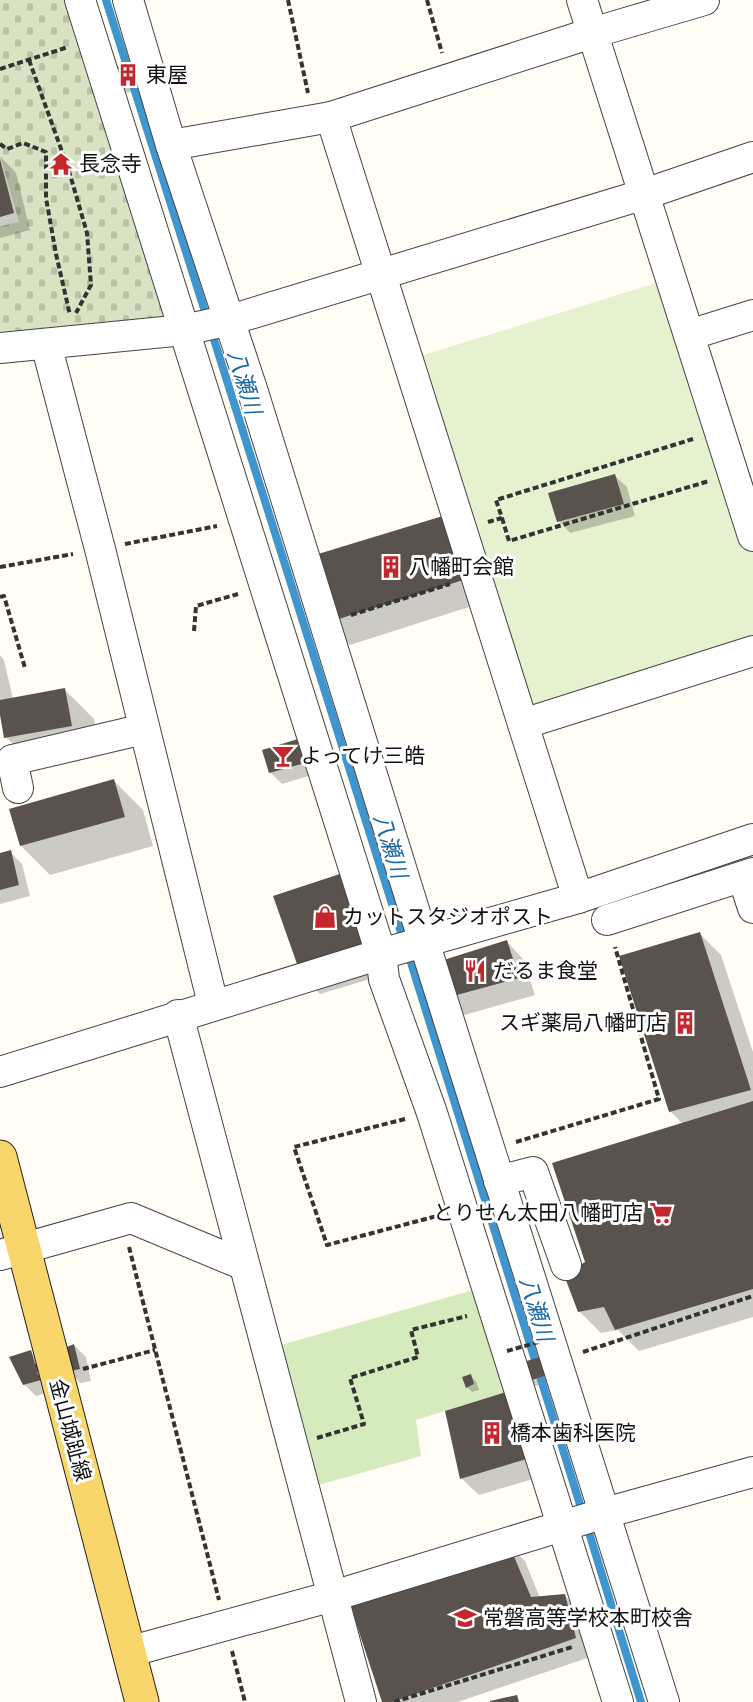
<svg xmlns="http://www.w3.org/2000/svg" width="753" height="1702" font-family="'Times New Roman','Noto Sans JP',serif">
	<style>
		.cemetery { fill: url(#cemetery-stones) }
		.park { fill: #d5ebbd }
		.pitch { fill: #e6f2cf }
		.shadow { fill: #0003 }
		.lines { fill: none; stroke-linecap: round; stroke-linejoin: round }
		.stream { stroke: #3f96cf; stroke-width: 8 }
		.building { fill: #5a524d }
		.minor-casing { stroke: #444; stroke-width: 32 }
		.major-casing { stroke: #222; stroke-width: 35 }
		.path { stroke: #333; stroke-width: 4; stroke-dasharray: 6 3; stroke-linecap: butt }
		.minor { stroke: #fff; stroke-width: 30 }
		.major { stroke: #f9d66b; stroke-width: 33 }
		.path-bridge { stroke: #333; stroke-width: 4; stroke-dasharray: 6 3; stroke-linecap: butt }
		.labels { text-anchor: middle; stroke-width: 6; stroke-linejoin: round; paint-order: stroke }
		.poi-label { font-size: 21px; fill: #111; stroke: #fff; text-anchor: start }
		.street-label { font-size: 21px; fill: #111; stroke: #fff }
		.water-label { font-size: 22px; font-style: italic; fill: #1768a6; stroke: #fff }
	</style>
	<defs>
		<pattern id="cemetery-stones" width="16" height="16" patternUnits="userSpaceOnUse" patternTransform="scale(1.5)"><rect width="16" height="16" fill="#d9e3c4"/><path d="M2 7V4a2 2 0 0 1 4 0v3zM10 15v-3a2 2 0 0 1 4 0v3z" fill="#b9c2a7"/></pattern>
	</defs>
	<rect width="100%" height="100%" fill="#fffdf5"/>
	<!-- cemetery -->
	<polygon class="cemetery" points="0,0 68,0 171,324 0,336 0,226 19,222 0,155"/>
	<!-- park -->
	<polygon class="park" points="487,1286 519,1388 416,1420 421,1456 304,1489 267,1349"/>
	<!-- pitch -->
	<polygon class="pitch" points="672,278 753,536 753,651 523,724 408,360"/>
	<!-- shadow -->
	<g class="shadow">
		<polygon points="116,69 146,88 127,93 122,88"/>
		<polygon points="0,156 16,173 30,230 0,238"/>
		<polygon points="615,476 627,487 635,516 570,533 559,521"/>
		<polygon points="455,514 497,598 350,645 328,622"/>
		<polygon points="0,655 4,660 13,699 65,690 94,719 101,755 35,767 6,737 0,707"/>
		<polygon points="298,741 315,774 282,784 270,772"/>
		<polygon points="114,781 143,810 153,846 50,875 21,846"/>
		<polygon points="10,852 22,864 30,896 0,904 0,855"/>
		<polygon points="699,933 721,955 753,1052 753,1317 639,1351 618,1330 601,1333 579,1311 586,1263 683,1124 670,1111"/>
		<polygon points="506,941 523,959 535,995 461,1016 443,999"/>
		<polygon points="397,971 320,994 303,977"/>
		<polygon points="74,1345 86,1357 91,1381 80,1383 74,1376 47,1384 51,1392 36,1396 24,1384 30,1351 42,1364"/>
		<polygon points="546,1364 552,1380 533,1387 528,1381"/>
		<polygon points="470,1376 476,1381 479,1390 472,1392 467,1387"/>
		<polygon points="447,1412 557,1472 479,1495 461,1478"/>
		<polygon points="508,1544 525,1561 540,1598 565,1596 582,1613 593,1656 458,1702 383,1702"/>
	</g>
	<g class="lines">
		<!-- stream -->
		<g class="stream">
			<polyline points="106,0 207,318"/>
			<polyline points="211,330 404,942"/>
			<polyline points="408,953 583,1514"/>
			<polyline points="587,1526 641,1702"/>
		</g>
	</g>
	<!-- building -->
	<g class="building">
		<polygon points="135,62 141,82 120,89 114,68"/>
		<polygon points="0,159 14,213 0,217"/>
		<polygon points="615,474 624,504 557,522 548,493"/>
		<polygon points="456,512 476,576 326,623 305,558"/>
		<polygon points="65,688 72,726 4,738 0,715 0,700"/>
		<polygon points="298,739 305,763 269,773 262,750"/>
		<polygon points="114,779 125,817 20,846 9,809"/>
		<polygon points="11,850 19,885 0,890 0,853"/>
		<polygon points="355,869 381,954 302,978 273,896"/>
		<polygon points="700,932 751,1090 669,1112 619,956"/>
		<polygon points="507,940 519,978 442,999 431,964"/>
		<polygon points="753,1101 753,1289 615,1330 604,1307 578,1312 564,1275 585,1262 552,1163"/>
		<polygon points="74,1344 80,1369 67,1372 67,1364 37,1372 41,1380 23,1385 9,1357 31,1350 35,1364 65,1356 62,1349"/>
		<polygon points="541,1357 547,1375 526,1382 519,1363"/>
		<polygon points="471,1374 474,1384 466,1388 462,1377"/>
		<polygon points="519,1388 540,1455 460,1479 445,1411"/>
		<polygon points="508,1542 531,1597 565,1594 576,1638 392,1702 382,1702 346,1592"/>
		<polygon points="517,1695 519,1702 490,1702 490,1701"/>
	</g>
	<g class="lines">
		<!-- minor casing -->
		<g class="minor-casing">
			<g id="minor">
				<polyline points="80,0 381,954 384,979 432,1113 618,1702"/>
				<polyline points="128,0 171,145 252,389 420,929 664,1702"/>
				<polyline points="582,0 753,536"/>
				<polyline points="331,117 578,898"/>
				<polyline points="171,145 331,117 592,33 704,0"/>
				<polyline points="689,335 753,315"/>
				<polyline points="46,344 100,549 213,1004"/>
				<polyline points="0,348 184,330 230,320 645,194 753,157"/>
				<polyline points="523,724 753,651"/>
				<polyline points="18,788 12,760 144,729"/>
				<polyline points="743,877 753,908"/>
				<polyline points="607,920 753,873"/>
				<polyline points="178,1015 361,1702"/>
				<polyline points="0,1072 381,954 578,898 753,839"/>
				<polyline points="499,1181 533,1172 566,1265"/>
				<polyline points="0,1255 131,1218 244,1265"/>
				<polyline points="128,1652 333,1596 605,1513 753,1472"/>
			</g>
		</g>
		<!-- major casing -->
		<g class="major-casing">
			<polyline id="major" points="0,1157 142,1702"/>
		</g>
		<!-- path -->
		<g class="path">
			<polyline points="288,0 308,93"/>
			<polyline points="427,0 442,53"/>
			<polyline points="29,60 69,171 87,233 91,285 76,313"/>
			<polyline points="0,69 68,47"/>
			<polyline points="0,144 7,149 23,143 46,152 46,198 56,254 70,315"/>
			<polyline points="502,518 509,541 709,481"/>
			<polyline points="488,522 502,518 496,500 693,439"/>
			<polyline points="125,544 217,526"/>
			<polyline points="0,567 73,554"/>
			<polyline points="0,597 4,596 25,668"/>
			<polyline points="351,615 450,584"/>
			<polyline points="194,631 196,606 238,594"/>
			<polyline points="405,1119 294,1147 327,1245 437,1216"/>
			<polyline points="516,1142 659,1099 615,947"/>
			<polyline points="129,1247 219,1600"/>
			<polyline points="583,1352 753,1296"/>
			<polyline points="83,1369 155,1350"/>
			<polyline points="317,1438 364,1424 350,1378 418,1357 411,1330 467,1316"/>
			<polyline points="232,1651 245,1702"/>
			<polyline points="394,1702 572,1647"/>
		</g>
		<!-- minor -->
		<use href="#minor" class="minor"/>
		<!-- major -->
		<use href="#major" class="major"/>
		<!-- path-bridge -->
		<polyline class="path-bridge" points="507,1351 549,1339"/>
	</g>
	<!-- icons -->
	<defs>
		<g id="building-bare" transform="scale(1.8)"><path d="M-4-6H4V6H1V3H-1V6H-4ZM-2.5-4.3h1.7v1.8h-1.7ZM.8-4.3h1.7v1.8H.8ZM-2.5-1h1.7V.8h-1.7ZM.8-1h1.7V.8H.8Z" fill="#c4262e" stroke="#fff" stroke-width="2.5" paint-order="stroke"/></g>
		<g id="temple-bare" transform="scale(1.8)"><path d="M0-6L5-2H3V0L6.5 2.5H4V6H1.5V3h-3V6H-4V2.5H-6.5L-3 0V-2H-5Z" fill="#c4262e" stroke="#fff" stroke-width="2.5" paint-order="stroke"/></g>
		<g id="bar-bare" transform="scale(1.8)"><path d="M-6-5H6L.8 .8V4.5H3.5V6h-7V4.5H-.8V.8Z" fill="#c4262e" stroke="#fff" stroke-width="2.5" paint-order="stroke"/></g>
		<g id="shop-bare" transform="scale(1.8)"><path d="M-5-2.5h2.3a2.7 3.5 0 0 1 5.4 0H5L5.5 6h-11ZM-1.5-2.5h3a1.5 2.3 0 0 0-3 0Z" fill="#c4262e" stroke="#fff" stroke-width="2.5" paint-order="stroke"/></g>
		<g id="restaurant-bare" transform="scale(1.8)"><path d="M-5-6h1v4h1v-4h1v4h1v-4h1v5L-1.5 .5V6h-2V.5L-5-1ZM5-6V6H3V1.5H1.5Q1.5-4 5-6Z" fill="#c4262e" stroke="#fff" stroke-width="2.5" paint-order="stroke"/></g>
		<g id="supermarket-bare" transform="scale(1.8)"><path d="M-6-5.5h2.5l.6 2H6L4.5 2H-2.5L-4.4-4H-6ZM-1.5 3.2a1.3 1.3 0 1 0 .1 0ZM3 3.2a1.3 1.3 0 1 0 .1 0Z" fill="#c4262e" stroke="#fff" stroke-width="2.5" paint-order="stroke"/></g>
		<g id="school-bare" transform="scale(1.8)"><path d="M0-5L7-2L0 1L-7-2ZM-4 1L0 2.5L4 1V4Q0 6-4 4Z" fill="#c4262e" stroke="#fff" stroke-width="2.5" paint-order="stroke"/></g>
	</defs>
	<g fill-rule="evenodd">
		<use href="#building-bare" x="128" y="75"/>
		<use href="#temple-bare" x="61" y="164"/>
		<use href="#building-bare" x="391" y="567"/>
		<use href="#bar-bare" x="283" y="756"/>
		<use href="#shop-bare" x="325" y="917"/>
		<use href="#restaurant-bare" x="475" y="971"/>
		<use href="#building-bare" x="685" y="1023"/>
		<use href="#supermarket-bare" x="661" y="1213"/>
		<use href="#building-bare" x="492" y="1433"/>
		<use href="#school-bare" x="465" y="1618"/>
	</g>
	<g class="labels">
		<!-- poi labels -->
		<g class="poi-label">
			<text x="146" y="82">東屋</text>
			<text x="79" y="171">長念寺</text>
			<text x="409" y="574">八幡町会館</text>
			<text x="301" y="763">よってけ三皓</text>
			<text x="343" y="924">カットスタジオポスト</text>
			<text x="493" y="978">だるま食堂</text>
			<text x="667" y="1030" text-anchor="end">スギ薬局八幡町店</text>
			<text x="643" y="1220" text-anchor="end">とりせん太田八幡町店</text>
			<text x="510" y="1440">橋本歯科医院</text>
			<text x="483" y="1625">常磐高等学校本町校舎</text>
		</g>
		<!-- street labels -->
		<g class="street-label">
			<text transform="translate(70 1430) rotate(75)" y="7">金山城趾線</text>
		</g>
		<!-- water labels -->
		<g class="water-label">
			<text transform="translate(245 382) rotate(73)" y="8">八瀬川</text>
			<text transform="translate(391 846) rotate(73)" y="8">八瀬川</text>
			<text transform="translate(537 1309) rotate(73)" y="8">八瀬川</text>
		</g>
	</g>
</svg>
